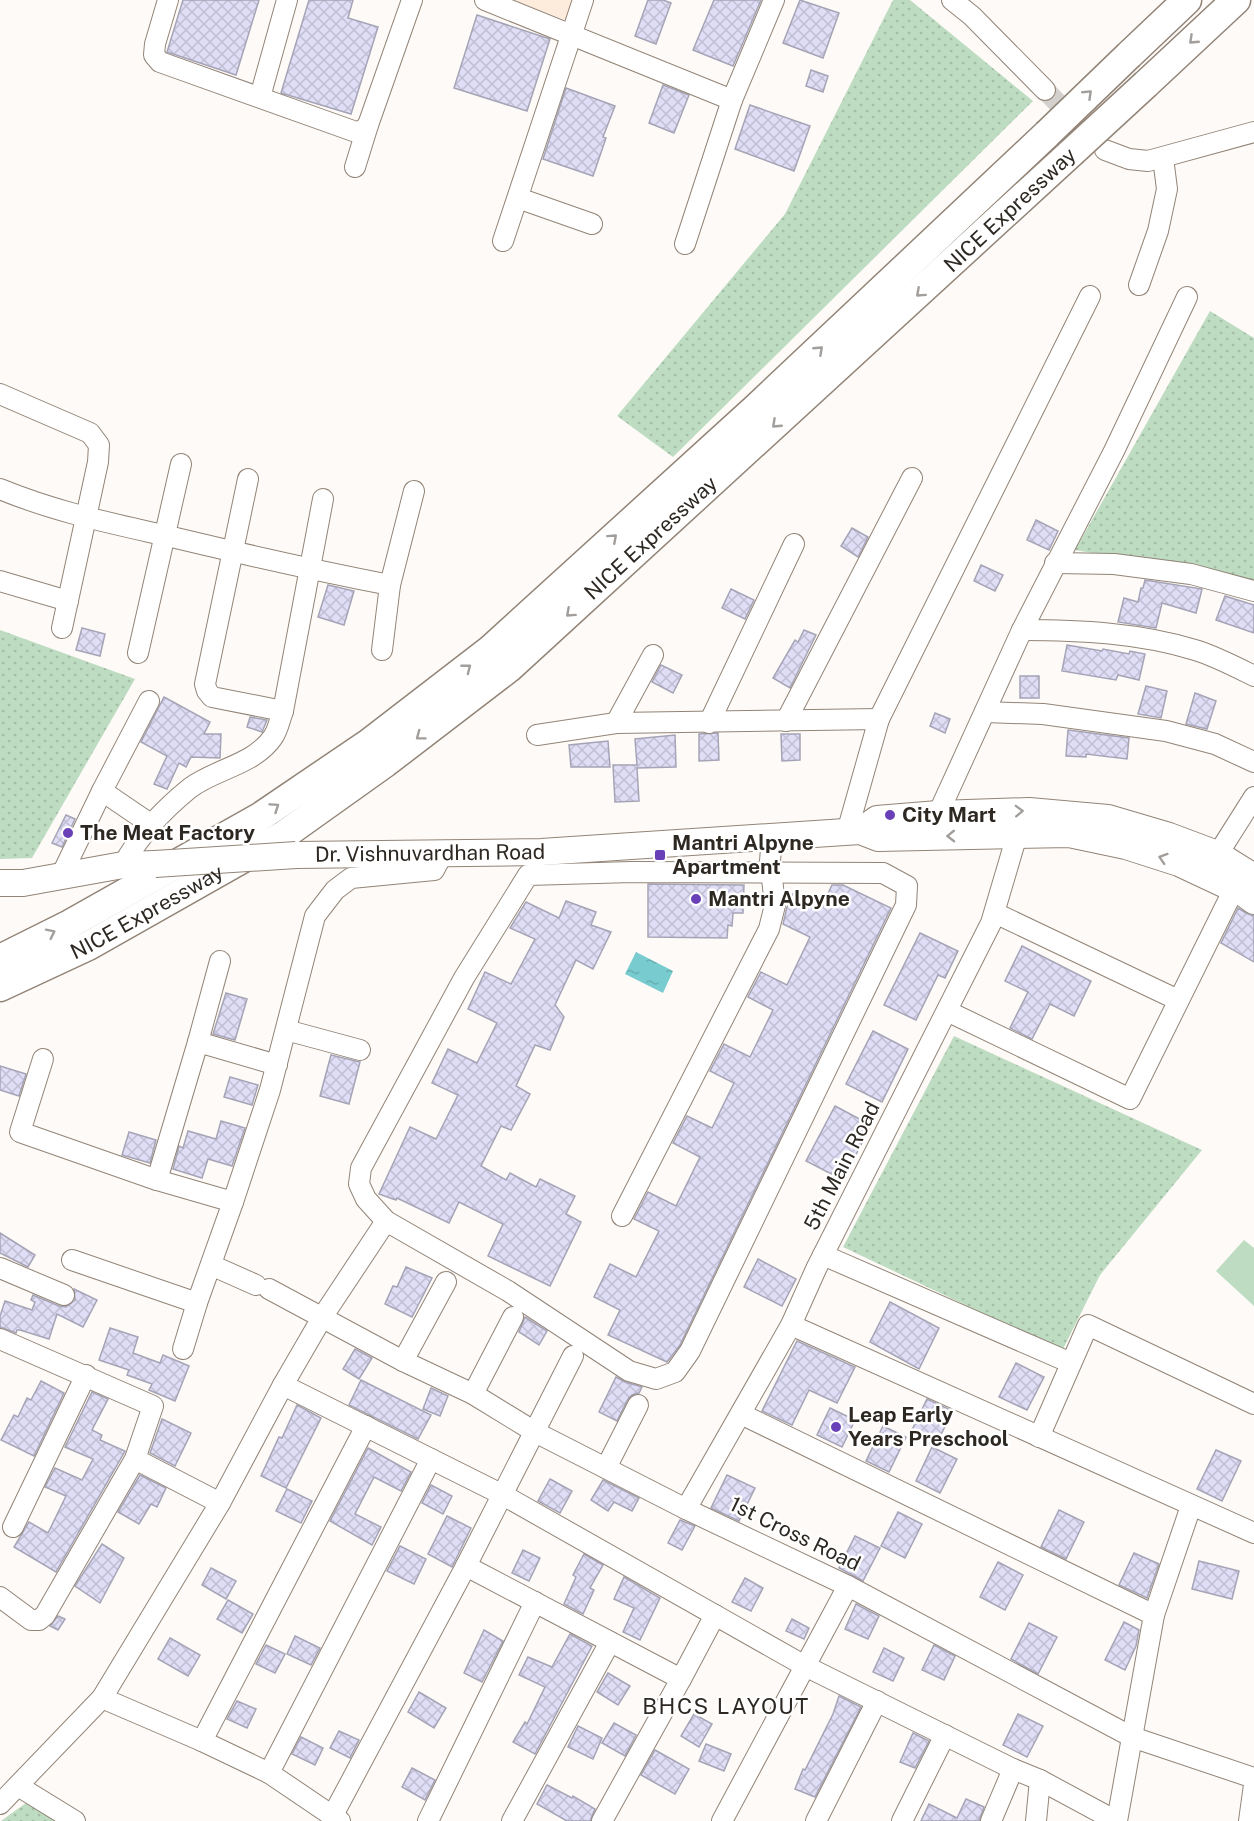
<svg xmlns="http://www.w3.org/2000/svg" width="1254" height="1821" font-family="'Public Sans',sans-serif">
	<style>
		.built { fill: #fdebdc }
		.grass { fill: url(#grass-dots) }
		.garden { fill: #bddcc1 }
		.water { fill: url(#water-ripples) }
		.building { fill: url(#building-cross-hatch); stroke: #a5a4b6; stroke-width: 1.5 }
		.lines { fill: none; stroke-linecap: round; stroke-linejoin: round }
		.minor-tunnel { stroke: #d4d0cd; stroke-width: 20; stroke-dasharray: 20 10; stroke-linecap: butt }
		.minor-casing { stroke: #928477; stroke-width: 22 }
		.major-casing { stroke: #928477; stroke-width: 28 }
		.highway-casing { stroke: #928477; stroke-width: 31 }
		.minor { stroke: #fff; stroke-width: 20 }
		.major { stroke: #fff; stroke-width: 26 }
		.highway { stroke: #fff; stroke-width: 28 }
		.major-bridge-casing { stroke: #928477; stroke-width: 28; stroke-linecap: butt }
		.highway-bridge-casing { stroke: #928477; stroke-width: 31; stroke-linecap: butt }
		.major-bridge { stroke: #fff; stroke-width: 26 }
		.highway-bridge { stroke: #fff; stroke-width: 28 }
		.oneway { stroke: #a19e9c }
		.poi-dot { fill: #6a40b8; stroke: #fff; stroke-width: 2 }
		.labels { text-anchor: middle; stroke-width: 5; stroke-linejoin: round; paint-order: stroke }
		.street-label { font-size: 21px; fill: #2e2823; stroke: #fff }
		.poi-label { font-size: 21px; font-weight: bold; fill: #2e2823; stroke: #fff; text-anchor: start }
		.neighbourhood-label { font-size: 22px; letter-spacing: 1.5px; fill: #2e2823; stroke: #fff }
	</style>
	<defs>
		<pattern id="grass-dots" width="8" height="8" patternUnits="userSpaceOnUse" patternTransform="scale(1.5)"><rect width="8" height="8" fill="#bddcc1"/><path d="M2 2h.1M6 6h.1" fill="none" stroke="#a3bda6" stroke-width="1.8" stroke-linecap="round"/></pattern>
		<pattern id="water-ripples" width="26" height="14" patternUnits="userSpaceOnUse" patternTransform="scale(1.5)"><rect width="26" height="14" fill="#78cccf"/><path d="M2 4q2-2 4 0t4 0M15 11q2-2 4 0t4 0" fill="none" stroke="#68afb1"/></pattern>
		<pattern id="building-cross-hatch" width="8" height="8" patternUnits="userSpaceOnUse" patternTransform="scale(1.5)"><rect width="8" height="8" fill="#e0def7"/><path d="M0 0l8 8M0 8l8-8" fill="none" stroke="#c0bed3"/></pattern>
	</defs>
	<rect width="100%" height="100%" fill="#fefaf7"/>
	<!-- built -->
	<polygon class="built" points="513,0 574,0 568,21"/>
	<!-- grass -->
	<g class="grass">
		<polygon points="893,0 910,0 1033,101 673,457 617,416 785,214"/>
		<polygon points="1210,311 1254,338 1254,581 1075,550"/>
		<polygon points="0,630 135,679 32,858 0,859"/>
		<polygon points="954,1036 1202,1150 1100,1275 1062,1351 843,1247"/>
		<polygon points="26,1803 57,1821 1,1821"/>
	</g>
	<!-- garden -->
	<polygon class="garden" points="1244,1240 1254,1248 1254,1306 1216,1271"/>
	<!-- water -->
	<polygon class="water" points="636,952 673,971 663,993 625,974"/>
	<!-- building -->
	<g class="building">
		<polygon points="183,0 259,0 236,75 167,52"/>
		<polygon points="309,0 353,0 348,18 378,27 351,114 281,93"/>
		<polygon points="648,0 663,0 671,3 656,44 635,36"/>
		<polygon points="714,0 761,0 733,66 693,50"/>
		<polygon points="800,0 839,13 823,58 783,43"/>
		<polygon points="477,15 550,39 527,111 454,88"/>
		<polygon points="811,70 828,76 823,92 806,86"/>
		<polygon points="663,85 689,95 674,133 649,123"/>
		<polygon points="566,88 615,106 603,137 606,138 593,176 543,159"/>
		<polygon points="750,105 810,126 794,171 735,149"/>
		<polygon points="1036,520 1058,531 1049,550 1027,540"/>
		<polygon points="852,528 868,537 858,557 841,546"/>
		<polygon points="981,565 1003,575 995,591 974,581"/>
		<polygon points="1145,580 1202,589 1196,613 1162,603 1156,628 1118,622 1124,598 1138,602 1141,588 1143,588"/>
		<polygon points="328,585 354,591 344,625 318,617"/>
		<polygon points="731,589 754,600 745,619 722,608"/>
		<polygon points="1225,596 1254,605 1254,633 1216,620"/>
		<polygon points="82,628 105,634 100,656 76,650"/>
		<polygon points="804,630 816,635 790,688 773,678 795,640 798,642"/>
		<polygon points="1067,645 1102,651 1103,649 1129,654 1130,651 1145,654 1139,680 1118,675 1116,680 1062,671"/>
		<polygon points="661,665 682,675 673,693 652,682"/>
		<rect x="1020" y="676" width="19" height="22"/>
		<polygon points="1146,686 1167,691 1161,718 1138,714"/>
		<polygon points="1195,693 1216,701 1207,729 1186,724"/>
		<polygon points="164,697 210,722 204,734 221,734 220,758 191,757 186,767 179,763 167,789 154,784 167,756 141,742"/>
		<polygon points="935,713 950,719 945,733 930,726"/>
		<polygon points="250,717 267,720 262,732 247,727"/>
		<polygon points="1068,730 1129,738 1127,759 1086,754 1086,757 1066,756"/>
		<polygon points="718,733 719,760 699,761 699,734"/>
		<polygon points="781,734 800,734 800,760 782,761"/>
		<polygon points="675,735 676,767 637,768 639,801 615,802 613,765 637,765 635,739"/>
		<polygon points="608,741 610,767 571,767 569,745"/>
		<polygon points="66,815 75,819 62,847 52,843"/>
		<polygon points="648,884 744,885 743,913 733,913 732,926 728,925 727,938 648,937"/>
		<polygon points="832,885 843,885 891,908 680,1345 667,1362 608,1335 620,1310 594,1297 610,1264 636,1277 659,1231 634,1219 648,1192 676,1206 700,1157 673,1143 687,1116 712,1128 734,1083 710,1071 724,1044 750,1057 773,1010 748,997 761,972 787,985 810,937 783,924 787,907 793,894 821,908"/>
		<polygon points="566,901 596,912 591,925 611,932 593,969 576,960 555,1005 564,1017 550,1050 535,1045 516,1086 530,1094 511,1130 501,1126 481,1166 506,1180 510,1173 536,1187 540,1179 575,1196 566,1214 581,1222 550,1286 488,1256 503,1224 459,1202 449,1223 397,1198 396,1200 379,1194 410,1127 436,1139 458,1095 432,1083 448,1049 477,1063 497,1023 468,1009 485,972 511,984 535,939 510,928 526,902 559,918"/>
		<polygon points="1238,908 1246,913 1254,916 1254,962 1221,943"/>
		<polygon points="920,933 958,951 945,978 938,975 916,1020 884,1005"/>
		<polygon points="1022,946 1091,981 1074,1016 1050,1004 1032,1039 1010,1028 1028,992 1005,981"/>
		<polygon points="226,993 247,999 235,1040 213,1034"/>
		<polygon points="873,1031 908,1049 882,1102 846,1084"/>
		<polygon points="331,1055 360,1062 349,1104 320,1096"/>
		<polygon points="0,1066 26,1074 19,1096 0,1090"/>
		<polygon points="230,1077 258,1085 252,1105 224,1097"/>
		<polygon points="835,1106 871,1125 843,1180 806,1161"/>
		<polygon points="221,1121 245,1128 232,1166 208,1159 202,1178 173,1169 179,1146 183,1148 188,1131 216,1139"/>
		<polygon points="129,1132 156,1140 150,1163 122,1155"/>
		<polygon points="0,1233 35,1255 28,1267 0,1253"/>
		<polygon points="758,1259 796,1279 782,1306 744,1287"/>
		<polygon points="406,1267 432,1278 412,1317 385,1304 393,1286 397,1287"/>
		<polygon points="74,1289 97,1300 83,1327 57,1314 49,1339 20,1330 17,1330 16,1333 0,1327 0,1316 5,1301 32,1310 35,1302 31,1300 33,1295 59,1306 66,1307 75,1300"/>
		<polygon points="890,1302 939,1328 919,1369 870,1342"/>
		<polygon points="525,1317 547,1331 539,1345 519,1332"/>
		<polygon points="110,1328 138,1337 133,1353 160,1363 163,1355 189,1366 175,1401 149,1390 152,1384 127,1375 129,1370 99,1360"/>
		<polygon points="797,1341 855,1367 837,1403 809,1390 792,1425 762,1411"/>
		<polygon points="355,1349 372,1358 359,1379 343,1369"/>
		<polygon points="1016,1363 1044,1377 1027,1410 999,1397"/>
		<polygon points="616,1377 625,1382 642,1387 639,1393 632,1395 628,1399 617,1421 599,1412"/>
		<polygon points="361,1380 431,1415 418,1439 349,1405"/>
		<polygon points="41,1381 64,1393 34,1456 1,1440 14,1415 18,1417 27,1398 31,1400"/>
		<polygon points="431,1388 448,1396 440,1416 423,1409"/>
		<polygon points="92,1392 108,1399 92,1430 102,1435 100,1440 125,1451 56,1572 14,1547 29,1522 48,1533 66,1496 45,1487 55,1468 82,1480 93,1459 65,1447"/>
		<polygon points="927,1399 953,1411 935,1446 910,1434"/>
		<polygon points="297,1405 321,1418 286,1488 261,1476 279,1437 282,1438"/>
		<polygon points="830,1408 855,1420 842,1447 817,1435"/>
		<polygon points="162,1419 191,1433 175,1466 150,1453"/>
		<polygon points="883,1426 906,1437 889,1472 866,1461"/>
		<polygon points="932,1447 957,1459 940,1493 916,1481"/>
		<polygon points="368,1448 411,1472 401,1491 374,1477 355,1514 381,1527 372,1545 330,1521"/>
		<polygon points="1216,1450 1241,1461 1222,1501 1197,1489"/>
		<polygon points="140,1475 166,1488 157,1507 151,1504 139,1524 118,1512"/>
		<polygon points="727,1475 755,1488 739,1521 711,1508"/>
		<polygon points="550,1479 572,1491 560,1513 538,1501"/>
		<polygon points="603,1480 639,1498 632,1511 614,1502 608,1511 591,1500"/>
		<polygon points="431,1485 452,1496 443,1514 422,1503"/>
		<polygon points="287,1489 312,1501 301,1523 276,1511"/>
		<polygon points="1059,1510 1084,1522 1066,1559 1041,1547"/>
		<polygon points="898,1512 922,1524 905,1558 881,1546"/>
		<polygon points="447,1516 471,1528 452,1567 428,1554"/>
		<polygon points="680,1520 695,1526 682,1550 668,1543"/>
		<polygon points="855,1536 880,1548 863,1581 839,1568"/>
		<polygon points="102,1544 124,1558 100,1603 75,1586"/>
		<polygon points="400,1546 426,1559 414,1584 387,1571"/>
		<polygon points="523,1550 540,1558 529,1581 512,1573"/>
		<polygon points="1134,1553 1159,1564 1147,1598 1119,1585"/>
		<polygon points="584,1554 603,1565 590,1588 594,1590 583,1614 564,1604 576,1577 573,1575"/>
		<polygon points="1199,1561 1239,1571 1232,1599 1192,1589"/>
		<polygon points="998,1562 1023,1575 1005,1610 980,1597"/>
		<polygon points="211,1568 236,1581 226,1599 202,1585"/>
		<polygon points="624,1577 660,1598 640,1640 623,1632 634,1608 614,1599"/>
		<polygon points="745,1578 763,1588 751,1611 732,1602"/>
		<polygon points="228,1600 253,1614 242,1633 217,1619"/>
		<polygon points="856,1604 879,1616 868,1639 845,1629"/>
		<polygon points="58,1616 65,1619 58,1630 50,1626"/>
		<polygon points="792,1619 809,1628 804,1639 786,1631"/>
		<polygon points="1124,1622 1139,1630 1136,1646 1125,1670 1105,1660"/>
		<polygon points="1029,1623 1057,1637 1038,1674 1011,1659"/>
		<polygon points="484,1630 503,1641 482,1682 464,1673"/>
		<polygon points="570,1634 592,1646 535,1754 513,1742 525,1722 527,1724 545,1687 519,1675 528,1657 552,1667"/>
		<polygon points="295,1636 320,1648 311,1665 287,1654"/>
		<polygon points="170,1638 200,1655 188,1676 158,1659"/>
		<polygon points="266,1645 285,1654 275,1673 256,1664"/>
		<polygon points="934,1645 955,1656 944,1680 922,1670"/>
		<polygon points="884,1648 904,1658 893,1681 873,1672"/>
		<polygon points="608,1673 630,1686 618,1705 597,1692"/>
		<polygon points="419,1692 446,1708 434,1728 408,1712"/>
		<polygon points="839,1696 861,1707 815,1797 795,1789 803,1769 805,1770 833,1714"/>
		<polygon points="237,1701 256,1709 247,1728 227,1719"/>
		<polygon points="694,1714 712,1724 699,1747 681,1736"/>
		<polygon points="1018,1714 1043,1726 1027,1757 1003,1745"/>
		<polygon points="614,1723 636,1735 625,1756 602,1743"/>
		<polygon points="578,1726 602,1738 593,1759 568,1747"/>
		<polygon points="339,1731 359,1740 350,1758 330,1748"/>
		<polygon points="913,1733 929,1741 915,1768 900,1762"/>
		<polygon points="301,1737 323,1748 315,1765 292,1754"/>
		<polygon points="706,1744 731,1754 724,1771 699,1761"/>
		<polygon points="655,1750 689,1769 675,1794 641,1775"/>
		<polygon points="412,1768 435,1780 425,1800 402,1787"/>
		<polygon points="547,1785 572,1798 573,1796 595,1809 590,1821 567,1821 537,1804"/>
		<polygon points="966,1799 984,1807 979,1821 921,1821 929,1804 957,1818"/>
	</g>
	<g class="lines">
		<!-- minor-tunnel -->
		<polyline class="minor-tunnel" points="1045,90 1098,144"/>
		<!-- minor casing -->
		<g class="minor-casing">
			<g id="minor">
				<polyline points="168,0 155,44 154,55 160,62 356,132 363,130 368,125"/>
				<polyline points="485,0 732,100"/>
				<polyline points="952,0 972,16 1045,90"/>
				<polyline points="260,97 287,0"/>
				<polyline points="1105,150 1129,159 1148,161 1254,132"/>
				<polyline points="355,167 368,125 412,0"/>
				<polyline points="518,198 592,224"/>
				<polyline points="503,241 583,0"/>
				<polyline points="685,244 732,100 774,0"/>
				<polyline points="1139,285 1158,231 1167,189 1163,158"/>
				<polyline points="0,394 90,433 99,445 98,462 62,628"/>
				<polyline points="248,479 205,684 207,691 212,697 283,711"/>
				<path d="M 0,489 C 58,513 115,524 176,538 C 247,555 318,571 390,585"/>
				<polyline points="1055,563 1114,564 1191,574 1254,591"/>
				<polyline points="0,581 68,601"/>
				<path d="M 1022,630 C 1080,630 1140,633 1195,650 C 1215,656 1236,667 1254,676"/>
				<polyline points="382,650 390,585 414,491"/>
				<polyline points="138,653 181,464"/>
				<polyline points="653,655 616,723 879,719 847,832"/>
				<polyline points="985,712 1043,714 1166,731 1215,744 1254,762"/>
				<polyline points="879,719 1090,296"/>
				<polyline points="786,721 912,478"/>
				<polyline points="709,723 794,544"/>
				<polyline points="537,735 616,723"/>
				<polyline points="102,791 152,825"/>
				<polyline points="938,814 1022,630 1114,451 1187,297"/>
				<path d="M 123,865 C 139,836 164,809 190,788 C 215,769 254,765 273,737 C 278,730 280,719 283,711 L 323,499"/>
				<polyline points="1211,865 1254,797"/>
				<polygon points="632,872 883,873 907,886 906,905 690,1351 675,1372 656,1379 629,1371 508,1291 386,1221 366,1199 359,1184 361,1168 464,978 528,875"/>
				<polyline points="61,876 102,791 149,701"/>
				<polyline points="995,913 1178,1000"/>
				<polyline points="947,1011 1130,1099 1234,889"/>
				<polyline points="286,1030 360,1050"/>
				<polyline points="198,1042 220,961"/>
				<polyline points="43,1059 20,1132 157,1180"/>
				<polyline points="277,1065 198,1042 157,1180 233,1202 270,1090 315,916 335,890 351,878 434,870 443,853"/>
				<polyline points="622,1216 769,929 775,905 770,861 772,837"/>
				<polyline points="823,1255 1071,1363"/>
				<polyline points="72,1260 197,1303 233,1202"/>
				<polyline points="211,1265 256,1285"/>
				<polyline points="0,1268 64,1295"/>
				<polyline points="269,1289 403,1361 473,1394 535,1432 686,1509 848,1586 1132,1737 1254,1778"/>
				<polyline points="791,1325 1254,1533"/>
				<polyline points="0,1339 153,1406 135,1459 45,1615 39,1620 31,1620 0,1597"/>
				<polyline points="183,1349 197,1303"/>
				<polyline points="403,1361 446,1282"/>
				<polyline points="283,1385 503,1495 805,1666 1013,1769 1040,1780 1116,1821"/>
				<polyline points="473,1394 513,1317"/>
				<polyline points="741,1414 1154,1615"/>
				<polyline points="1039,1437 1088,1325 1254,1404"/>
				<polyline points="135,1459 220,1503"/>
				<polyline points="606,1468 638,1405"/>
				<polyline points="686,1509 791,1325 816,1269 991,923 1017,835"/>
				<polyline points="13,1527 86,1375"/>
				<polyline points="466,1566 681,1679 715,1615"/>
				<polyline points="102,1698 202,1741 366,1426"/>
				<polyline points="202,1741 269,1773 431,1459"/>
				<polyline points="269,1773 340,1821"/>
				<polyline points="18,1786 75,1821"/>
				<polyline points="0,1804 102,1698 220,1503 283,1385 323,1316 386,1221"/>
				<polyline points="333,1815 466,1566 573,1356"/>
				<polyline points="428,1821 535,1602"/>
				<polyline points="512,1821 610,1642"/>
				<polyline points="602,1821 681,1679"/>
				<polyline points="722,1821 848,1586"/>
				<polyline points="816,1821 877,1701"/>
				<polyline points="902,1821 945,1735"/>
				<polyline points="991,1821 1013,1769"/>
				<polyline points="1036,1821 1040,1780"/>
				<polyline points="1117,1821 1154,1615 1191,1506"/>
				<polyline points="1249,1821 1254,1785"/>
			</g>
		</g>
		<!-- major casing -->
		<g class="major-casing">
			<g id="major">
				<polyline points="860,831 877,819 938,814 1029,811 1108,818 1169,836 1217,854 1254,877"/>
				<path id="s1" d="M 296,855 L 541,852 L 860,831 L 878,838 L 1069,834 L 1126,846 L 1179,863 L 1243,893 L 1254,901"/>
				<polyline points="0,883 23,883 123,865 155,864"/>
			</g>
		</g>
		<!-- highway casing -->
		<g class="highway-casing">
			<g id="highway">
				<polyline points="1129,55 1187,0"/>
				<polyline points="1146,84 1236,0"/>
				<polyline points="0,959 70,924 260,817 369,743 491,649 756,408 1047,134"/>
				<path id="s2" d="M 0,987 L 88,946 L 284,835 L 385,763 L 509,668 L 1071,153"/>
			</g>
		</g>
		<!-- minor -->
		<use href="#minor" class="minor"/>
		<!-- major -->
		<use href="#major" class="major"/>
		<!-- highway -->
		<use href="#highway" class="highway"/>
		<!-- major-bridge casing -->
		<g class="major-bridge-casing">
			<polyline id="major-bridge" points="155,864 296,855"/>
		</g>
		<!-- highway-bridge casing -->
		<g class="highway-bridge-casing">
			<g id="highway-bridge">
				<polyline points="1047,134 1129,55"/>
				<polyline points="1071,153 1146,84"/>
			</g>
		</g>
		<!-- major-bridge -->
		<use href="#major-bridge" class="major-bridge"/>
		<!-- highway-bridge -->
		<use href="#highway-bridge" class="highway-bridge"/>
	</g>
	<!-- one-way arrows -->
	<defs><path id="oneway-chevron" d="M-2-3.5L2.5 0L-2 3.5" fill="none" stroke-width="1.6" stroke-linecap="round" stroke-linejoin="round" transform="scale(1.5)"/></defs>
	<g class="oneway">
		<use href="#oneway-chevron" transform="translate(1193 40) rotate(137)"/>
		<use href="#oneway-chevron" transform="translate(1088 94) rotate(-44)"/>
		<use href="#oneway-chevron" transform="translate(920 293) rotate(138)"/>
		<use href="#oneway-chevron" transform="translate(819 350) rotate(-43)"/>
		<use href="#oneway-chevron" transform="translate(776 424) rotate(137)"/>
		<use href="#oneway-chevron" transform="translate(613 538) rotate(-42)"/>
		<use href="#oneway-chevron" transform="translate(570 613) rotate(138)"/>
		<use href="#oneway-chevron" transform="translate(467 668) rotate(-38)"/>
		<use href="#oneway-chevron" transform="translate(420 736) rotate(143)"/>
		<use href="#oneway-chevron" transform="translate(275 807) rotate(-34)"/>
		<use href="#oneway-chevron" transform="translate(1019 811) rotate(-2)"/>
		<use href="#oneway-chevron" transform="translate(951 836) rotate(179)"/>
		<use href="#oneway-chevron" transform="translate(1163 858) rotate(-162)"/>
		<use href="#oneway-chevron" transform="translate(51 933) rotate(-26)"/>
	</g>
	<!-- markers -->
	<g class="poi-dot">
		<circle cx="890" cy="815" r="6"/>
		<circle cx="68" cy="833" r="6"/>
		<rect x="654" y="849" width="12" height="12" rx="3"/>
		<circle cx="696" cy="899" r="6"/>
		<circle cx="836" cy="1427" r="6"/>
	</g>
	<g class="labels">
		<!-- street labels -->
		<g class="street-label">
			<text transform="translate(1010 210) rotate(-43)" y="7">NICE Expressway</text>
			<text dy="7" stroke="none"><textPath href="#s2" startOffset="795">NICE Expressway</textPath></text>
			<text dy="7" stroke="none"><textPath href="#s1" startOffset="134">Dr. Vishnuvardhan Road</textPath></text>
			<text dy="7" stroke="none"><textPath href="#s2" startOffset="165">NICE Expressway</textPath></text>
			<text transform="translate(842 1166) rotate(-63)" y="7">5th Main Road</text>
			<text transform="translate(795 1534) rotate(26)" y="7">1st Cross Road</text>
		</g>
		<!-- poi labels -->
		<g class="poi-label">
			<text x="902" y="822">City Mart</text>
			<text x="80" y="840">The Meat Factory</text>
			<text x="672" y="850">Mantri Alpyne<tspan x="672" dy="24">Apartment</tspan></text>
			<text x="708" y="906">Mantri Alpyne</text>
			<text x="848" y="1422">Leap Early<tspan x="848" dy="24">Years Preschool</tspan></text>
		</g>
		<!-- neighbourhood labels -->
		<g class="neighbourhood-label">
			<text x="726" y="1714">BHCS LAYOUT</text>
		</g>
	</g>
</svg>
